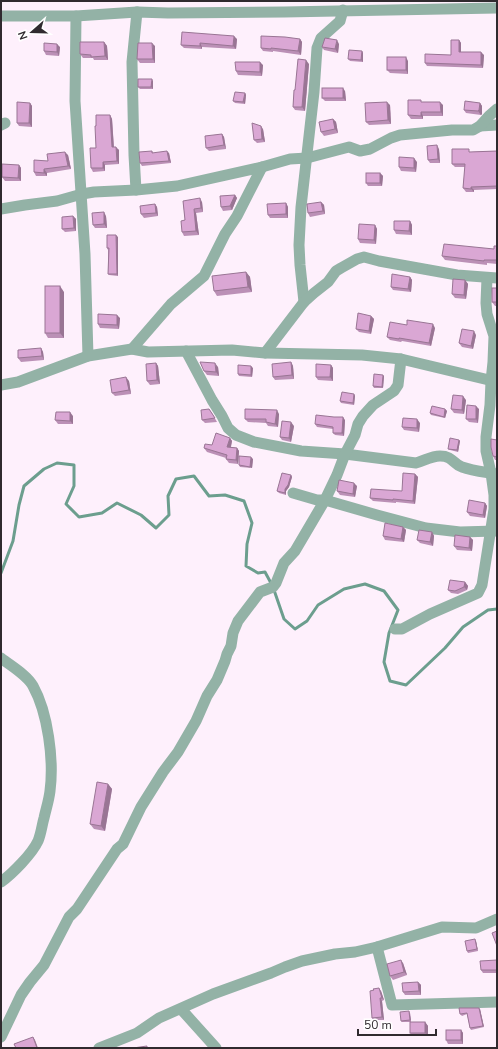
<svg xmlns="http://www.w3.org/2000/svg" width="498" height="1049" font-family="'Nunito Sans',sans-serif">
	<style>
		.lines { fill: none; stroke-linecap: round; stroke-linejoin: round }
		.stream { stroke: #6c9e8e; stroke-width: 3 }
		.minor { stroke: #93b2a6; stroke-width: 11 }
		.wall { fill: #bb90b6 }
		.shaded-wall { fill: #997594 }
		.building { fill: #daa7d4; stroke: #997594 }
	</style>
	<rect width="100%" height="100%" fill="#fef0fc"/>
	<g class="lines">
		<!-- stream -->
		<g class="stream">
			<polyline points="1,573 13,541 19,505 24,486 44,469 57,463 74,465 74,486 66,504 79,517 102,513 117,503 141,515 156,528 169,515 168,496 176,479 194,476 209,496 225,495 244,501 252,523 247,544 246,566 258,573 265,572 272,585"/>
			<polyline points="274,590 284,619 295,629 307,621 318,605 344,589 365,584 384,591 398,610 389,633 384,662 390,681 406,685 445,648 463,627 488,610 497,609"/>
		</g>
		<!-- minor -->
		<g class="minor">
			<polyline points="1,16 76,16 137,12 168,13 284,12 497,8"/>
			<polyline points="76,16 75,101 85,254 88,356"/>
			<polyline points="1,125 5,123"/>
			<polyline points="480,126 497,125"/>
			<polyline points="136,190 134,155 132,62 137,12"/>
			<polyline points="1,209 25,205 57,201 82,194 94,192 136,190 177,186 262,167 290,159 307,158 349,147 360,151 370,149 391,138 400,135 452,130 473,130 480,126 489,116 497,109"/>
			<polyline points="304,302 300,265 299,245 301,207 314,92 317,48 321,38 340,21 343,10"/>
			<polyline points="132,349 171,304 204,276 225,234 237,216 262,167"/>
			<path d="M 186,351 L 212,400 L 222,416 L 228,428 L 236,435 L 254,442 L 301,451 L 345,454 L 416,463 C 424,461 431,456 440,456 C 453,456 453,464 462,467 C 473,471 485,472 496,474"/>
			<polyline points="265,353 304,302 314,293 328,282 336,271 341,268 357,259 364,257 379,261 457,275 497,278"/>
			<polyline points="1,385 18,382 88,356 132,349 148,352 232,350 265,353 362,355 401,359 497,382"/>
			<polyline points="293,493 317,500 325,500 377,515 426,528 460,532 496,531"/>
			<polyline points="395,629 402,629 430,614 478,593 482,585 494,509 494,495 491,473 486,451 486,437 490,405 491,381 493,362 494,336 487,314 486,303 487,278"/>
			<path d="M 1,658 C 11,666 27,675 33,686 C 48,713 54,760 50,791 C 49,800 46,809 44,818 C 42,825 41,834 38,841 C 32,854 12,874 1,882"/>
			<polyline points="377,947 392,1005 497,1002"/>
			<polyline points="181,1009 216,1048"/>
			<polyline points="1,1037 21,995 30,982 44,965 69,917 77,909 117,849 123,844 141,807 163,772 178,752 196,721 207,696 217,680 225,661 227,654 231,646 233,633 238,621 260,592 273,587 276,583 284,563 295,551 325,500 337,475 345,454 355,435 358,424 363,416 373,405 394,391 398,385 401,359"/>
			<polyline points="99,1048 137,1033 159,1018 213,994 271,973 285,967 302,961 335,954 355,952 377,947 442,927 476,928 497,919"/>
		</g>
	</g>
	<!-- wall -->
	<g class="wall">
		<polygon points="237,39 236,49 202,47 202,49 184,48 181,45"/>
		<polygon points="300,39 302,42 301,55 273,51 273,52 263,51 261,48"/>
		<polygon points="459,40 461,43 461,52 484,55 483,68 427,66 425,63 451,55"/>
		<polygon points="104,42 107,46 108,60 94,60 93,58 83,58 80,54"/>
		<polygon points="339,44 338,53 324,50 322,47"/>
		<polygon points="155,46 155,63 140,63 137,59"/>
		<polygon points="60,47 59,56 46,55 44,51"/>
		<polygon points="362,51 363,53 363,62 350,61 348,59"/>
		<polygon points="408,61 408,74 390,73 387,70"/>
		<polygon points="309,64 305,111 295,110 293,107 295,90"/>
		<polygon points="263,65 262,76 238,75 236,71"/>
		<polygon points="153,81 153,89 140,89 138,87"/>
		<polygon points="345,91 346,101 325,101 322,98"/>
		<polygon points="245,93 246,95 245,104 235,103 233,101"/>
		<polygon points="422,102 443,105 443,116 423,116 423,119 411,119 408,115"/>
		<polygon points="30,103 32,106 32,127 19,126 17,123"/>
		<polygon points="480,103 482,106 482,114 481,115 466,113 464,110"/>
		<polygon points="390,105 391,124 369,125 366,122"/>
		<polygon points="110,115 112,119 114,147 119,150 119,164 105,165 105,171 93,172 91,168 96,148 96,126"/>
		<polygon points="333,119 336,122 338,133 324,136 321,132"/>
		<polygon points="263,129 265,142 257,143 254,140"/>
		<polygon points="222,134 224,137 226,149 209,151 206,148"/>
		<polygon points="439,149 440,163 430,163 428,160"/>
		<polygon points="152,151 153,153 169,153 171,163 142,166 140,163"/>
		<polygon points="497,151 497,189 474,190 474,192 466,192 463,188 465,167 455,167 452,164 471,152"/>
		<polygon points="68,155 71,169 47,173 47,176 36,176 34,172 48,161"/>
		<polygon points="417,162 416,172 401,171 399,167"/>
		<polygon points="19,165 21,168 21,181 5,181 2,177"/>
		<polygon points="380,173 383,176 382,186 368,186 366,183"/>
		<polygon points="235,195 237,198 232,210 223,211 221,207"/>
		<polygon points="183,201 202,202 203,212 196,213 199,235 184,236 182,232 185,220"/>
		<polygon points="321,202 324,205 325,214 310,217 308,213"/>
		<polygon points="286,203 288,207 288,218 270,218 268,215"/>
		<polygon points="155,204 157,207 158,216 144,218 141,214"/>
		<polygon points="73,216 76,219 76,231 65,232 62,229"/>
		<polygon points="106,216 107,228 95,228 93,225"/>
		<polygon points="410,221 412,225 412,235 396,234 394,230"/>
		<polygon points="375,225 377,229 376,244 360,243 358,239"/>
		<polygon points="118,237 118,276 109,275 108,274 108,250 107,248"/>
		<polygon points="497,246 497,264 487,263 487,265 445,260 442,256 494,249"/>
		<polygon points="246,272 250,277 252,292 217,296 214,291"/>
		<polygon points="410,277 412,280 411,292 393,290 391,287"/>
		<polygon points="465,280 468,284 466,299 455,298 452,294"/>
		<polygon points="497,288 497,306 495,306 492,302"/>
		<polygon points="64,292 64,338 48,338 45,333"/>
		<polygon points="371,316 374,319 371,334 359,332 356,329"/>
		<polygon points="120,318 119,329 100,328 98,324"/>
		<polygon points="407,325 435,328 431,346 402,341 401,342 390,340 387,337"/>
		<polygon points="476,335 473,349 462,347 459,343"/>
		<polygon points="41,348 43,352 44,360 21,362 18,358"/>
		<polygon points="291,362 293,366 294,379 275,380 273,377"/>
		<polygon points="156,363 158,366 160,384 150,385 147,381"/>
		<polygon points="331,365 333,368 333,381 318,380 316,377"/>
		<polygon points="218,367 219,376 207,375 204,371"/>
		<polygon points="253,368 252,377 239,376 238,374"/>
		<polygon points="384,376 383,388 374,388 373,386"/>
		<polygon points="129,381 131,394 115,396 112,393"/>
		<polygon points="354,394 355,396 354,405 341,403 340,401"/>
		<polygon points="466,400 464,414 454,413 451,409"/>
		<polygon points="209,409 212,413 217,422 205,423 202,420"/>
		<polygon points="445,409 447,411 445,418 431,415 430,413"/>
		<polygon points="479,409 478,423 469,422 466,419"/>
		<polygon points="279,414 278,427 268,426 266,423 248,422 245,419"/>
		<polygon points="73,416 73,424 58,424 55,420"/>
		<polygon points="345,420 344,436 335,435 333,433 333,429 317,427 315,424"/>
		<polygon points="420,423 419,432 404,430 402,427"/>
		<polygon points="294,426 291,442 282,440 280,437"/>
		<polygon points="230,438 232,441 231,447 237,448 239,451 238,464 229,463 226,459 226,458 207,452 204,448"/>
		<polygon points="459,440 460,441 458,452 450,450 448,449"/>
		<polygon points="497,440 497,460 495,460 493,456"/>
		<polygon points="253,459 252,468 240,467 239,465"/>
		<polygon points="415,474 418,477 415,504 396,502 396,503 373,501 370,498 402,491"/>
		<polygon points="291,475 292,477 289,487 286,491 286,495 279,493 277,491"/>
		<polygon points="357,486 355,497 340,495 337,491"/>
		<polygon points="485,503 487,506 485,518 470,516 467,512"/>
		<polygon points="403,527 406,530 404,542 385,540 383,536"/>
		<polygon points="432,532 434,536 433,546 420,543 417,540"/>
		<polygon points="470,537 473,540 472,551 457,550 454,546"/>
		<polygon points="465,582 468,586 467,590 458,594 451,593 448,590"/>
		<polygon points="108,784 112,789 105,831 94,829 90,824"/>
		<polygon points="476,941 478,951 468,953 467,951"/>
		<polygon points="497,960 497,973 483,973 481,970"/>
		<polygon points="403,963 407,975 393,980 390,976"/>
		<polygon points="418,982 421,985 421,995 405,995 403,992"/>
		<polygon points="381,991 384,1000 382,1001 384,1020 374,1020 372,1018"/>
		<polygon points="480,1009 484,1027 471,1030 470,1028 467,1014 462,1016 460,1014"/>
		<polygon points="410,1013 411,1022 402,1022 401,1021"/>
		<polygon points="425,1022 428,1026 428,1036 412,1036 410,1033"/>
		<polygon points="461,1030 463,1033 463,1044 448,1044 446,1040"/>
	</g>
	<!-- shaded-wall -->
	<g class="shaded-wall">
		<polygon points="234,36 237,39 236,49 233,46"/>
		<polygon points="300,39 302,42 301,55 298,51"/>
		<polygon points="337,40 339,44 338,53 335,49"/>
		<polygon points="459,40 461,43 461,55 459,52"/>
		<polygon points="104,42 107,46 108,60 105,56"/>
		<polygon points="152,43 155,46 155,63 153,59"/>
		<polygon points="200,43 202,47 202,49 200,46"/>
		<polygon points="57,44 60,47 59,56 57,52"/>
		<polygon points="362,51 363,53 363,62 361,60"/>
		<polygon points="481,52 484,55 483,68 481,65"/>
		<polygon points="406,57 408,61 408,74 406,70"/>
		<polygon points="306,60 309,64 305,111 302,107"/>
		<polygon points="260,62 263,65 262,76 260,72"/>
		<polygon points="152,79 153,81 153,89 151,87"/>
		<polygon points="343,88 345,91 346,101 343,98"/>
		<polygon points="245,93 246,95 245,104 243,102"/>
		<polygon points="387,102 390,105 391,124 388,120"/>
		<polygon points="440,102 443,105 443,116 441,112"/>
		<polygon points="30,103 32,106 32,127 29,123"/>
		<polygon points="480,103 482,106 482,114 481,115 478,111"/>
		<polygon points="421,112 423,116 423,119 421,116"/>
		<polygon points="110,115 112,119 114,151 112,147"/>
		<polygon points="333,119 336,122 338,133 335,129"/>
		<polygon points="261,126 263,129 265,142 262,139"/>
		<polygon points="222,134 224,137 226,149 224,145"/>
		<polygon points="437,145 439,149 440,163 438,159"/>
		<polygon points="116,147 119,150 119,164 117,161"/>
		<polygon points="167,151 169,153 171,163 169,161"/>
		<polygon points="65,152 68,155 71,169 68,166"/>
		<polygon points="414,158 417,162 416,172 414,168"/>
		<polygon points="103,162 105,165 105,171 103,168"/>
		<polygon points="19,165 21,168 21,181 18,178"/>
		<polygon points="44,169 47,173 47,176 44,173"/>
		<polygon points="380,173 383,176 382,186 380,183"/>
		<polygon points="471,187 474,190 474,192 471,189"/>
		<polygon points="235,195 237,198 232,210 230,206"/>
		<polygon points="200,198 202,202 203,212 201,208"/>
		<polygon points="321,202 324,205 325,214 323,211"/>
		<polygon points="286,203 288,207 288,218 286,214"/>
		<polygon points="155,204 157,207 158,216 156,213"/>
		<polygon points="194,209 196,213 199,235 196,231"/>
		<polygon points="104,212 106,216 107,228 104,224"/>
		<polygon points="73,216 76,219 76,231 74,228"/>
		<polygon points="410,221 412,225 412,235 409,231"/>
		<polygon points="375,225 377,229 376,244 374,240"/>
		<polygon points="116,235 118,237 118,276 117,274"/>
		<polygon points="246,272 250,277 252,292 248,287"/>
		<polygon points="410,277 412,280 411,292 408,289"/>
		<polygon points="465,280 468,284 466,299 464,295"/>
		<polygon points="60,286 64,292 64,338 60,333"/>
		<polygon points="117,315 120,318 119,329 117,325"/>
		<polygon points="371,316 374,319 371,334 369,331"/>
		<polygon points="433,324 435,328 431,346 429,343"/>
		<polygon points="474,331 476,335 473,349 471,346"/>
		<polygon points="41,348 43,352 44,360 42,356"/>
		<polygon points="291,362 293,366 294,379 292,375"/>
		<polygon points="156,363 158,366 160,384 157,380"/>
		<polygon points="215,363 218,367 219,376 216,372"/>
		<polygon points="331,365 333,368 333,381 330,377"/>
		<polygon points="251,366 253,368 252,377 251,375"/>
		<polygon points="383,375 384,376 383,388 382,387"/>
		<polygon points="126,377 129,381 131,394 129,390"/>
		<polygon points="354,394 355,396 354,405 353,403"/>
		<polygon points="463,396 466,400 464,414 462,410"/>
		<polygon points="476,406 479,409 478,423 476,419"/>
		<polygon points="445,409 447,411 445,418 444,417"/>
		<polygon points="277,410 279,414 278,427 275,424"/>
		<polygon points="70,412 73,416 73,424 70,421"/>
		<polygon points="343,417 345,420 344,436 342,433"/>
		<polygon points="417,419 420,423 419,432 417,428"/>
		<polygon points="291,422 294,426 291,442 289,438"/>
		<polygon points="230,438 232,441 230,450 227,447"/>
		<polygon points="459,440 460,441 458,452 457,450"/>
		<polygon points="237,448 239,451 238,464 236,460"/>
		<polygon points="251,457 253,459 252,468 250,467"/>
		<polygon points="415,474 418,477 415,504 413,501"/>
		<polygon points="291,475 292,477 289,487 286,491 286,495 285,493 285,489"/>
		<polygon points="354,483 357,486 355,497 353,494"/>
		<polygon points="485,503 487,506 485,518 483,515"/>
		<polygon points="403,527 406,530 404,542 401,539"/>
		<polygon points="432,532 434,536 433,546 430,542"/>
		<polygon points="470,537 473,540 472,551 469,548"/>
		<polygon points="465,582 468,586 467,590 464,587"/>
		<polygon points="108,784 112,789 105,831 101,826"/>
		<polygon points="475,939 476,941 478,951 477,949"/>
		<polygon points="401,960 403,963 407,975 404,972"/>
		<polygon points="418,982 421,985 421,995 419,991"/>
		<polygon points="379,988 381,991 384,1000 382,998"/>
		<polygon points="380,998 382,1001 384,1020 382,1017"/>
		<polygon points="479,1008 480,1009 484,1027 483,1026"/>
		<polygon points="409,1011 410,1013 411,1022 410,1020"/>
		<polygon points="425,1022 428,1026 428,1036 425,1033"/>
		<polygon points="461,1030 463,1033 463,1044 461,1040"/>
		<polygon points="33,1037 35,1040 38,1048 37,1048"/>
	</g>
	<!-- building -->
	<g class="building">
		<polygon points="182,32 234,36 233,46 200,43 200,46 181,45"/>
		<polygon points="261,36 285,37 300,39 298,51 271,48 271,49 261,48"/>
		<polygon points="325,38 337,40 335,49 322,47"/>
		<polygon points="451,40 459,40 459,52 481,52 481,65 425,63 425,54 451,55"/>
		<polygon points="80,42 104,42 105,56 91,57 91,55 80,54"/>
		<polygon points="44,43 57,44 57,52 44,51"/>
		<polygon points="138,43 152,43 153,59 137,59"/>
		<polygon points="349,50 362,51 361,60 348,59"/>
		<rect x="387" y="57" width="19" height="13"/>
		<polygon points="298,59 306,60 302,107 293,107 294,90 295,90"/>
		<polygon points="235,62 260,62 260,72 236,71"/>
		<polygon points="138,79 152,79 151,87 138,87"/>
		<rect x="322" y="88" width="21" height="10"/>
		<polygon points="235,92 245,93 243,102 233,101"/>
		<polygon points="408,100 421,100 421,102 440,102 441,112 421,112 421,116 408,115"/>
		<polygon points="465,101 480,103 479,110 478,111 464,110"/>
		<polygon points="17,102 30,103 29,123 17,123"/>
		<polygon points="387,102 388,120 366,122 365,103"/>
		<polygon points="96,115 110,115 112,147 116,147 117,161 103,162 103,168 91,168 90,148 96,148 95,126 96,126"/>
		<polygon points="333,119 335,129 321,132 319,122"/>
		<polygon points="252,123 261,126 262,139 254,140"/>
		<polygon points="222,134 224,145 206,148 205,136"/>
		<polygon points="437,145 438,159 428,160 427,146"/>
		<polygon points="452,149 469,149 469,152 497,151 497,186 471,187 471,189 463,188 465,164 452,164"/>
		<polygon points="152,151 152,153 167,151 169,161 140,163 139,152"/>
		<polygon points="65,152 68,166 44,169 44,173 34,172 34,160 48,161 47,154"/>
		<polygon points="399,157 414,158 414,168 399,167"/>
		<polygon points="2,164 19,165 18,178 2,177"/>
		<rect x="366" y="173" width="14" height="10"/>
		<polygon points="235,195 230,206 221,207 220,196"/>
		<polygon points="200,198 201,208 194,209 196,231 182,232 181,221 185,220 183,201"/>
		<polygon points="321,202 323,211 308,213 307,204"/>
		<polygon points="286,203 286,214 268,215 267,204"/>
		<polygon points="155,204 156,213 141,214 140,206"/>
		<polygon points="104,212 104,224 93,225 92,213"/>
		<polygon points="73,216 74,228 62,229 62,217"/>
		<polygon points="394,221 410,221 409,231 394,230"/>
		<polygon points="359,224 375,225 374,240 358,239"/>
		<polygon points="107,235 116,235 117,274 108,274 109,248 107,248"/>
		<polygon points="444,244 494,249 494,246 497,246 497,260 484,260 484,261 442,256"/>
		<polygon points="246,272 248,287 214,291 212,276"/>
		<polygon points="392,274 410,277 408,289 391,287"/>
		<polygon points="453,279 465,280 464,295 452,294"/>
		<rect x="45" y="286" width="15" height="47"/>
		<rect x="492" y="288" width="5" height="14"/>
		<polygon points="358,313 371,316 369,331 356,329"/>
		<polygon points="98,314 117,315 117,325 98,324"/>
		<polygon points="407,320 433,324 429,343 399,338 399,339 387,337 390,322 407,325"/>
		<polygon points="462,329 474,331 471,346 459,343"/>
		<polygon points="41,348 42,356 18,358 18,350"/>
		<polygon points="200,362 215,363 216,372 204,371"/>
		<polygon points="291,362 292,375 273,377 272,364"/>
		<polygon points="156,363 157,380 147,381 146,364"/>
		<polygon points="316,364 331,365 330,377 316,377"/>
		<polygon points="238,365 251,366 251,375 238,374"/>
		<polygon points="374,374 383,375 382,387 373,386"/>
		<polygon points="126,377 129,390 112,393 110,380"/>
		<polygon points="342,392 354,394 353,403 340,401"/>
		<polygon points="453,395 463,396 462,410 451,409"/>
		<polygon points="467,405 476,406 476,419 466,419"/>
		<polygon points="432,406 445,409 444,417 430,413"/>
		<polygon points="209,409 215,418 202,420 201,410"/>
		<polygon points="245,409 277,410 275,424 266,422 266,419 245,419"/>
		<polygon points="56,412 70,412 70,421 55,420"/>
		<polygon points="316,415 334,417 343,417 342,433 333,433 333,427 315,424"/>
		<polygon points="403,418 417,419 417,428 402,427"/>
		<polygon points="282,421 291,422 289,438 280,437"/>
		<polygon points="216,433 230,438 227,447 237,448 236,460 226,459 227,455 204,448 205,444 212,445"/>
		<polygon points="450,438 459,440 457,450 448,449"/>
		<polygon points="491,439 497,440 497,457 493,456 491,447"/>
		<polygon points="239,456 251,457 250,467 239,465"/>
		<polygon points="282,473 291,475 288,485 285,489 285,493 277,491"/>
		<polygon points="403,473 415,474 413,501 393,499 393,500 370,498 371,489 402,491"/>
		<polygon points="339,480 354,483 353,494 337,491"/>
		<polygon points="469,500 485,503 483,515 467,512"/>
		<polygon points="385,523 403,527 401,539 383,536"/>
		<polygon points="419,530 432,532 430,542 417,540"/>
		<polygon points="455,535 470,537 469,548 454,546"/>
		<polygon points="450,580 465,582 464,587 455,591 448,590"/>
		<polygon points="97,782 108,784 101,826 90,824"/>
		<polygon points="497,931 497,946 492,933"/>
		<polygon points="475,939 477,949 467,951 465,941"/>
		<polygon points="401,960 404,972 390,976 387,964"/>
		<polygon points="497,960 497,970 481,970 480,961"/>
		<polygon points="418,982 419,991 403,992 402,983"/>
		<polygon points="379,988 382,998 380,998 382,1017 372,1018 370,991 374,990 373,989"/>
		<polygon points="459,1008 479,1008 483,1026 470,1028 467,1013 460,1014"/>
		<polygon points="409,1011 410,1020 401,1021 400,1012"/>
		<rect x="410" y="1022" width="15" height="11"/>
		<rect x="446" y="1030" width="15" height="10"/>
		<polygon points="33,1037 37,1048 16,1048 14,1044"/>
		<polygon points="147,1046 147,1048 133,1048"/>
	</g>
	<!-- border -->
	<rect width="498" height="1049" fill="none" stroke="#302a2f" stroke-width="4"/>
	<!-- north arrow -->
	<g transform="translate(32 32) rotate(250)" stroke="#ffffff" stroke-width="3" paint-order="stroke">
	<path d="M0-3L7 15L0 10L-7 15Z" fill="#302a2f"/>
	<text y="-6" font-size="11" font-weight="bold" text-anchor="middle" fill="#302a2f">N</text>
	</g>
	<!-- scale -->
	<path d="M358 1029v6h78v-6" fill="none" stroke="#302a2f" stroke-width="2"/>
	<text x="364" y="1029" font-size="12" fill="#302a2f" stroke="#ffffff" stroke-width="3" paint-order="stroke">50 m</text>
</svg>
